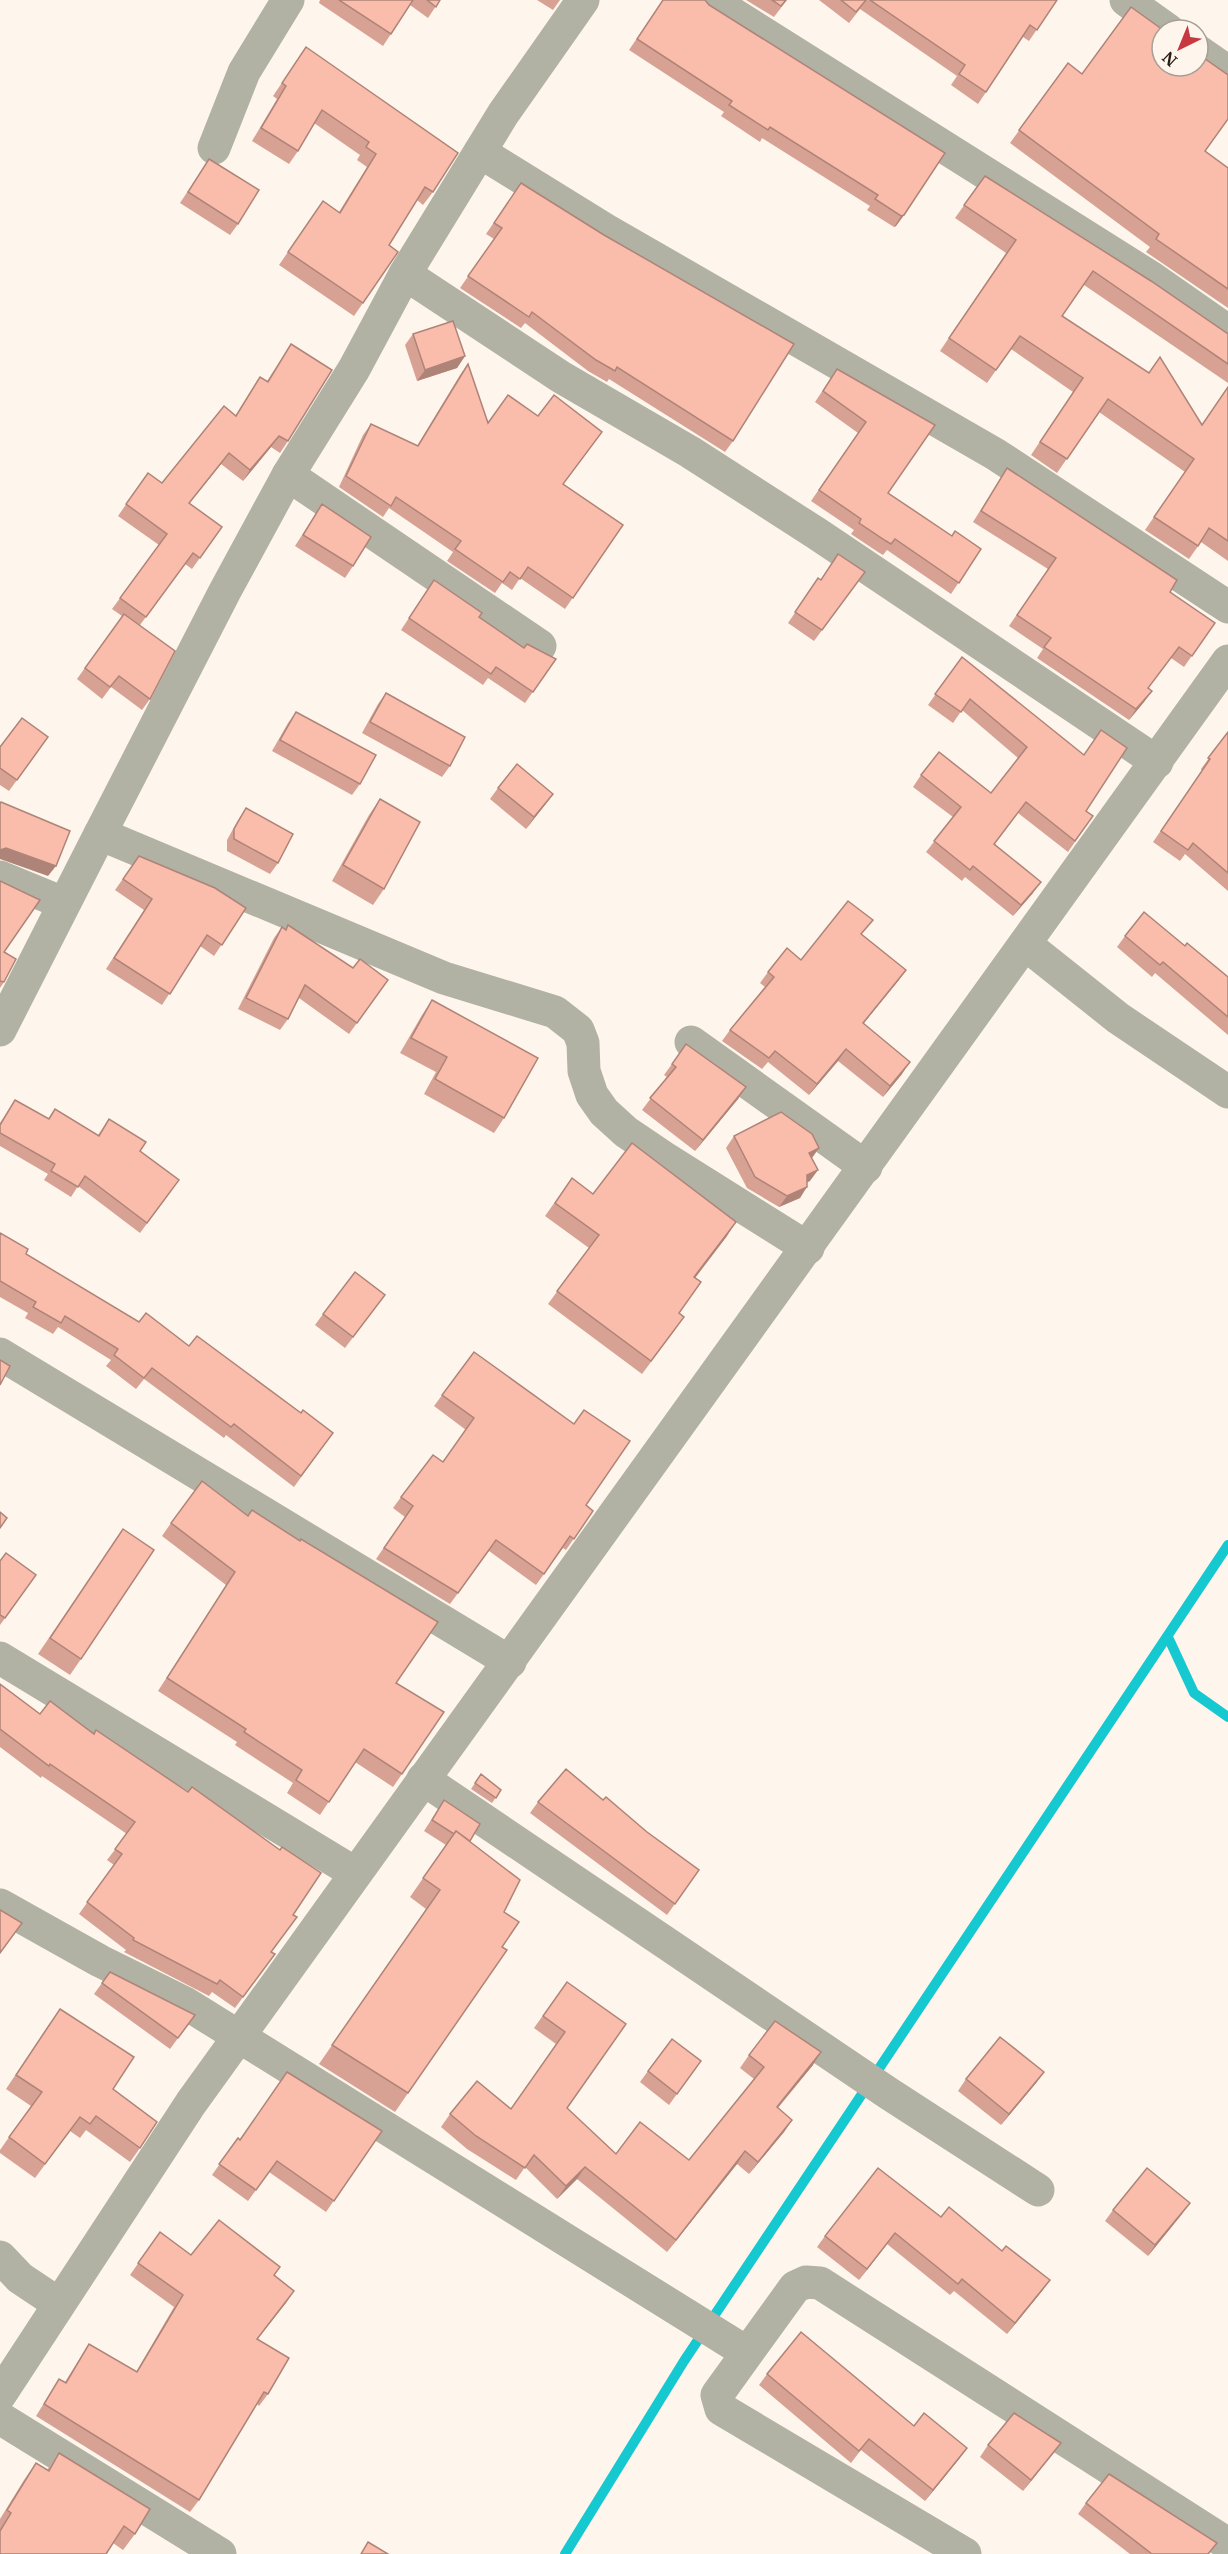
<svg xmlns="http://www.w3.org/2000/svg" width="1228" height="2554" font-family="Merriweather,serif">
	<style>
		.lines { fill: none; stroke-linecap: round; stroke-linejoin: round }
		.stream { stroke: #16c8d0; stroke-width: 10 }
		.minor { stroke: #b1b1a4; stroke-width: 33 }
		.wall { fill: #d7a293 }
		.shaded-wall { fill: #af8478 }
		.building { fill: #fabcab; stroke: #af8478; stroke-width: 1.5 }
	</style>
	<rect width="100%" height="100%" fill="#fef6ec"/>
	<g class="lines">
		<!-- stream -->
		<g class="stream">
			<polyline points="1168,1637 1194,1693 1228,1717"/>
			<polyline points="565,2554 684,2361 1228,1545"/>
		</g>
		<!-- minor -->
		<g class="minor">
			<polyline points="711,0 1152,278 1228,331"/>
			<polyline points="1126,0 1168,30"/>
			<polyline points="1198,51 1228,72"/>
			<polyline points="214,148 244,72 288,0"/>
			<polyline points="480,152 606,230 995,454 1228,607"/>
			<polyline points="405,274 561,377 690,452 816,533 1157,762"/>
			<polyline points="288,475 540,646"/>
			<polyline points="100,834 225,591 288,475 354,369 405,274 503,114 583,0"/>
			<polyline points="0,877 63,903"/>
			<polyline points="1025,944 1118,1018 1228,1092"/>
			<polyline points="0,1030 100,834 444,978 555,1012 578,1030 583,1043 584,1071 592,1095 604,1112 626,1132 663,1157 808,1248"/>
			<polyline points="691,1042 866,1167"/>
			<polyline points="0,1354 510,1662"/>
			<polyline points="0,1658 355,1873"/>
			<polyline points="423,1779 888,2093 1038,2190"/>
			<polyline points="0,1905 100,1961 185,2003 746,2352"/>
			<polyline points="0,2257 20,2278 59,2304"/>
			<polyline points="0,2395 191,2103 1228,661"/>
			<polyline points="0,2418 220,2554"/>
			<polyline points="965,2554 721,2409 717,2395 795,2287 806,2282 820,2283 1228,2544"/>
		</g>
	</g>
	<!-- wall -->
	<g class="wall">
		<polygon points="320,0 440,0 428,18 410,5 383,46 319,3"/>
		<polygon points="537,0 560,0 553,10"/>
		<polygon points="663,0 904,215 896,226 894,227 867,210 870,206 762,138 760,142 721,116 724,112 629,50"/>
		<polygon points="746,0 787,0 774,17"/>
		<polygon points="819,0 1057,0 1029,41 1023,37 978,104 951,85 957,76 860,9 849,23"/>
		<polygon points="306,47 433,192 423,205 417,200 389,245 398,252 354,316 279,265 323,201 339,212 367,167 357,160 360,155 314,123 298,151 289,164 252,141 277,99 273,96"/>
		<polygon points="1068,63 1082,74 1205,151 1228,168 1228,308 1146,252 1150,247 1010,143"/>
		<polygon points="209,159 238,224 230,235 180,203"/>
		<polygon points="985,176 1228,334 1228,383 1084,285 1062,316 1149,373 1160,357 1202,425 1228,386 1228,561 1201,542 1189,559 1145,530 1185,472 1099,412 1057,473 1031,455 1073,392 1011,349 987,383 940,351 1006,253 955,218"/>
		<polygon points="521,183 733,441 725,452 609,379 607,382 588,371 525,323 521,328 460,288 494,239 486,234"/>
		<polygon points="413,334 465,356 457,368 417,381 405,345"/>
		<polygon points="291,344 288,441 280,453 271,447 243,481 221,464 189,503 222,527 192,569 185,564 140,625 150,699 142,710 111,687 102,699 77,679 122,616 112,609 159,545 118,516 148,473 162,483 236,415 260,377 267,381"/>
		<polygon points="468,364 488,423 538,416 594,443 563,484 623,525 565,609 520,578 512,590 502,583 495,593 447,561 453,552 389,508 383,517 339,487 363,435 371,424 417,446 460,375"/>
		<polygon points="837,369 935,425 888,493 952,536 981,549 951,594 887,550 883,555 878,552 851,534 854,530 811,501 858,433 815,402"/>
		<polygon points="1007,468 1170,592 1215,623 1184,667 1171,658 1148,688 1152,691 1144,702 1129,720 1037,658 1043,649 1009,626 1048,569 973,522"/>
		<polygon points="322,504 353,566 345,578 295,546"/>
		<polygon points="865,572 814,641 788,623 818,579 820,580"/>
		<polygon points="434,580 479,617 524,648 556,659 525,703 488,678 483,685 401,630"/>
		<polygon points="962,657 1086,811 1093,816 1068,852 1018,813 995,844 1033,893 1013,916 965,877 962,881 926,852 953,817 913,787 921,775 991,793 1018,758 962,710 953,723 928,705"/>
		<polygon points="386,693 450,766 442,777 362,733 378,704"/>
		<polygon points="296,712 360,784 352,795 272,751 288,723"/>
		<polygon points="1228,732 1228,891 1185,854 1180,861 1153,842 1202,771 1201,769"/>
		<polygon points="48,737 9,791 0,785 0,747"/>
		<polygon points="498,788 553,794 526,829 490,799"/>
		<polygon points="380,799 384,889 373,905 332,881 369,815"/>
		<polygon points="246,808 278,863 270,874 227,851 227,840 238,820"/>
		<polygon points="139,856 246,908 214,956 200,946 162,1005 106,969 144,910 115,890"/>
		<polygon points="0,881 4,952 4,982 0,988"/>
		<polygon points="282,927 353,968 388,980 349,1034 299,998 288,1019 280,1030 238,1009 274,938"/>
		<polygon points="862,934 906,970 898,981 863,1024 902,1074 883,1097 838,1061 809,1095 768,1062 762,1069 722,1041 730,1030 765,987 760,983 768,972 801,960"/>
		<polygon points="1125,936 1185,946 1228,977 1228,1035 1155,973 1152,977 1117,947"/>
		<polygon points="432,1000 504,1118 494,1133 424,1094 436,1072 400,1053 422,1015"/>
		<polygon points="672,1064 746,1087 738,1099 695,1151 642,1110 667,1077 664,1075"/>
		<polygon points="15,1100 48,1119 55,1109 98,1135 109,1119 140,1151 172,1190 140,1233 78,1186 71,1197 44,1180 48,1174 0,1146 0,1123"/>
		<polygon points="734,1136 819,1148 812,1158 810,1181 807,1182 800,1198 779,1207 747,1188 726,1148"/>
		<polygon points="572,1178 593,1194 727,1236 695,1278 679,1313 675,1330 642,1374 548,1304 589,1248 545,1216"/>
		<polygon points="0,1233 26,1254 139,1322 189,1346 333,1433 294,1487 226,1435 224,1438 144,1379 136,1389 106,1366 111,1360 58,1327 53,1334 25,1318 28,1313 0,1297"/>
		<polygon points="385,1295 345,1348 315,1325 323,1314"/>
		<polygon points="474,1352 586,1505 593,1511 566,1550 563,1548 536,1585 489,1551 450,1604 376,1559 405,1517 393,1508 401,1497 443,1462 466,1430 434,1406"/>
		<polygon points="171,1523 396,1683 402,1774 393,1787 355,1762 320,1815 287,1793 293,1783 235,1745 237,1742 158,1691 226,1585 162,1536"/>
		<polygon points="123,1529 81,1659 70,1675 38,1654"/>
		<polygon points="0,1561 36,1575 0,1625"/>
		<polygon points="0,1684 297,1917 271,1952 266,1966 235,2008 212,1992 209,1996 124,1952 126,1950 79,1914 114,1865 107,1860 127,1834 42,1776 41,1778 0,1747"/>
		<polygon points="481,1774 501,1790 492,1803 471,1789"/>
		<polygon points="444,1800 470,1841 504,1912 502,1947 507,1950 395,2112 319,2064 426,1909 410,1897 446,1845 424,1831"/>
		<polygon points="603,1800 699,1870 667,1915 530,1813 538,1802"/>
		<polygon points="110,1972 195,2015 170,2049 94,1994"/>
		<polygon points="567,1982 567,2108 616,2154 689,2160 754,2079 740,2068 749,2055 813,2065 778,2108 792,2120 784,2132 749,2174 737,2164 667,2252 577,2179 557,2199 525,2167 516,2180 467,2149 441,2127 450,2114 511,2109 556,2044 534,2028"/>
		<polygon points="50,2023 113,2089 140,2148 130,2162 86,2130 80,2138 70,2131 35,2178 0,2153 0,2150 31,2106 6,2089"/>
		<polygon points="701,2061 669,2105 640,2082 648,2071"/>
		<polygon points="1044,2072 1036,2083 1001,2125 958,2091 966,2079"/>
		<polygon points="382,2131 326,2212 269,2172 248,2201 212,2175 238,2138 240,2140"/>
		<polygon points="1113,2210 1182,2214 1148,2256 1105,2221"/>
		<polygon points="941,2217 1002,2251 1050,2280 1042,2291 1007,2334 954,2291 950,2295 887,2244 859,2280 817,2247 825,2236"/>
		<polygon points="160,2232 191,2255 280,2267 274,2275 294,2291 257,2339 268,2394 259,2406 257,2404 199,2500 190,2512 36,2416 59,2379 65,2382 89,2344 136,2372 174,2307 130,2275"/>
		<polygon points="767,2374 967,2448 959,2459 925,2501 861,2450 851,2463 759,2385"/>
		<polygon points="1061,2443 1023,2491 980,2457 988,2445"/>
		<polygon points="59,2453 135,2534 123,2550 113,2543 0,2554 0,2519 24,2480 36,2463 47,2470"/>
		<polygon points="1086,2503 1217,2543 1209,2554 1130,2554 1078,2514"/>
	</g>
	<!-- shaded-wall -->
	<g class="shaded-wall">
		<polygon points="904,215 896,226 894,227 901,216"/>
		<polygon points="465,356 457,368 417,381 425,370"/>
		<polygon points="279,436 271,447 243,481 250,470"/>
		<polygon points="229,453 221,464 181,514 189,503"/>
		<polygon points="1152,691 1144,702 1129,720 1136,709"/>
		<polygon points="553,794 545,805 526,829 534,817"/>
		<polygon points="6,848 56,866 48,876 0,859 0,850"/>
		<polygon points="1041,882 1033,893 1013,916 1021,905"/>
		<polygon points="906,970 898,981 855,1034 863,1023"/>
		<polygon points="846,1049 838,1061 809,1095 817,1084"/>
		<polygon points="910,1062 902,1074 883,1097 890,1086"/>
		<polygon points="746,1087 738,1099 695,1151 703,1140"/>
		<polygon points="819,1148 811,1159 809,1153"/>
		<polygon points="818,1170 810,1181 799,1186 807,1175"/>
		<polygon points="807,1187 800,1198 779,1207 787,1196"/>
		<polygon points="736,1222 727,1236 685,1291 694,1277"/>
		<polygon points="821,2052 813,2065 768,2119 777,2107"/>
		<polygon points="1044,2072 1036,2083 1001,2125 1009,2114"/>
		<polygon points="792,2120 784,2132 749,2174 758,2162"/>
		<polygon points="745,2151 737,2164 667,2252 676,2240"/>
		<polygon points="585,2167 577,2179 557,2199 566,2186"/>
		<polygon points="1190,2203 1182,2214 1148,2256 1155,2245"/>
		<polygon points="895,2233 887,2244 859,2280 867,2269"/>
		<polygon points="1050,2280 1042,2291 1007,2334 1015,2323"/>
		<polygon points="294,2291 286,2303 248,2351 257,2339"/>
		<polygon points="1061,2443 1053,2454 1023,2491 1031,2480"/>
		<polygon points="967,2448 959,2459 925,2501 933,2490"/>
	</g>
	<!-- building -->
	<g class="building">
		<polygon points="339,0 413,0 391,34"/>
		<polygon points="427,0 440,0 436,7"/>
		<polygon points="663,0 705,0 709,5 945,153 904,215 901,216 875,199 878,195 770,127 768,130 729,105 732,101 637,39"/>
		<polygon points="772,0 786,0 781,6"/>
		<polygon points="841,0 866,0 856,12"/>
		<polygon points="870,0 1057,0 1037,30 1030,25 986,92 959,74 965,65"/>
		<polygon points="1131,7 1163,30 1162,30 1162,66 1198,66 1198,54 1228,75 1228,119 1205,151 1228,168 1228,289 1156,239 1159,234 1019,130 1068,63 1082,74"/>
		<polygon points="306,47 458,153 433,192 425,187 389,245 398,252 363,303 288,252 323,201 340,213 376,154 366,147 369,142 322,110 298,151 261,128 286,86 282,83"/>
		<polygon points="209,159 259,190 238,224 188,192"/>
		<polygon points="985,176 1151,281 1228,334 1228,364 1093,271 1062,316 1149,373 1160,357 1202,425 1228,387 1228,541 1209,528 1198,546 1154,517 1194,459 1108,399 1067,459 1040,442 1083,378 1020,336 996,370 949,338 1016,240 964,205"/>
		<polygon points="521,183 604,235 794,344 733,441 617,367 615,371 596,360 532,312 529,317 468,276 502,228 494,223"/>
		<polygon points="453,321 465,356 425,370 413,334"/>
		<polygon points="291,344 332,370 288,441 279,436 250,470 229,453 189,503 222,527 200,558 193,553 146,617 120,598 167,534 126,504 148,473 162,483 224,406 236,416 260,377 268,382"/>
		<polygon points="468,364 488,423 508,395 538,416 554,395 602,432 563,484 623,525 573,598 528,567 520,579 510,572 503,582 455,549 461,541 396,497 391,506 346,476 371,424 418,446"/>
		<polygon points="837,369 935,425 888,493 952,536 955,531 981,549 959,583 895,539 891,544 886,541 859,523 861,519 819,490 866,422 823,391"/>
		<polygon points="1007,468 1177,580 1170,592 1215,623 1192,656 1179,647 1148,688 1152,691 1136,709 1044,647 1051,638 1017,615 1056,558 981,511"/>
		<polygon points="322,504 371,537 353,566 303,535"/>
		<polygon points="838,554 865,572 822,630 795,612 818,578 821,580"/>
		<polygon points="434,580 482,613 479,617 524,648 527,644 556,659 533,692 496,667 491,674 409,618"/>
		<polygon points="124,614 175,651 150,699 119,676 110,687 85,668"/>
		<polygon points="962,657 1084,755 1101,730 1127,748 1086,811 1093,816 1075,841 1026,802 994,844 1041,882 1021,905 973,866 970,870 934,841 961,807 921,775 939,752 991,793 1027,747 970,699 961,712 935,694"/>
		<polygon points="386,693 465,737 450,766 370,722"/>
		<polygon points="296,712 376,755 360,784 280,740"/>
		<polygon points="22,718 48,737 17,780 0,768 0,747"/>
		<polygon points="1228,732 1228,873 1193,843 1188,850 1161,831 1210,759 1208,758"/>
		<polygon points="517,764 553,794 534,817 498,788"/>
		<polygon points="380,799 420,822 384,889 343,865"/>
		<polygon points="1,802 70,831 56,866 6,848 0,850 0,804"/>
		<polygon points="246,808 293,834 278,863 234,839 234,829"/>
		<polygon points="139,856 215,888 246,908 222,945 207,935 170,994 114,958 152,899 123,879"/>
		<polygon points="0,881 40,900 4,952 16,959 4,982 0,981"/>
		<polygon points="848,901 873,920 861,934 906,970 863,1023 910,1062 890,1086 846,1049 817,1084 775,1051 769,1058 730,1030 774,977 768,972 787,948 801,960"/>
		<polygon points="1144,912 1185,946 1187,943 1228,977 1228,1017 1163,962 1160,965 1125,936"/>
		<polygon points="288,925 353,968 360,959 388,980 357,1023 305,985 288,1019 246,998 282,927 286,930"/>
		<polygon points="432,1000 538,1058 504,1118 435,1079 447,1057 411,1038"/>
		<polygon points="686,1044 746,1087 703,1140 650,1098 676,1067 672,1064"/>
		<polygon points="15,1100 49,1119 55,1109 99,1136 109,1119 146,1142 140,1151 179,1180 147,1223 85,1176 78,1187 51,1171 55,1164 0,1133 0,1125"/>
		<polygon points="781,1112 812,1134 819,1148 809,1153 818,1170 807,1175 807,1187 787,1196 755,1177 734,1136"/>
		<polygon points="632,1143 736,1222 694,1277 701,1282 679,1313 684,1317 651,1361 557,1291 599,1235 555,1203 572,1178 593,1194"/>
		<polygon points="0,1233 28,1249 26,1254 139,1322 146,1313 189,1346 197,1336 301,1413 303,1410 333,1433 301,1476 234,1424 231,1427 152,1368 144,1378 114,1355 118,1349 65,1316 61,1323 33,1307 36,1302 0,1281"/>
		<polygon points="355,1272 385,1295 353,1337 323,1314"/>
		<polygon points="474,1352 574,1424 584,1410 630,1441 586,1505 593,1511 574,1539 570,1536 544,1574 496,1540 458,1593 384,1548 413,1506 401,1497 433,1455 443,1462 474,1418 442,1395"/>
		<polygon points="0,1360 10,1366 0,1385"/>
		<polygon points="202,1481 248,1516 252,1510 300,1541 301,1539 438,1622 396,1683 444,1712 402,1774 364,1749 329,1802 296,1780 302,1770 244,1732 246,1729 167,1678 235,1572 171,1523"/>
		<polygon points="0,1512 7,1518 0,1528"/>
		<polygon points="123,1529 154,1550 81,1659 50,1638"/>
		<polygon points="6,1553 36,1575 5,1618 0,1615 0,1561"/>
		<polygon points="0,1684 40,1714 50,1701 94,1734 96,1730 188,1792 192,1787 280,1850 282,1847 321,1873 293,1915 297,1917 271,1952 275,1954 243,1997 220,1980 217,1984 133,1940 134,1938 87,1902 122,1854 115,1849 135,1822 50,1764 49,1766 0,1729"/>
		<polygon points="566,1769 603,1800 606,1797 647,1832 699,1870 675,1904 538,1802"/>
		<polygon points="481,1774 501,1790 496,1798 475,1783"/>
		<polygon points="444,1800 480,1824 470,1841 456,1831 454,1834 432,1820"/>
		<polygon points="456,1831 520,1880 504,1912 519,1922 502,1947 507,1950 408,2093 332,2045 440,1890 423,1878"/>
		<polygon points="0,1910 22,1923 0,1953"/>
		<polygon points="110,1972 195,2015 178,2038 102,1983"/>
		<polygon points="567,1982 626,2024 567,2108 616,2154 640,2122 689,2160 764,2067 749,2055 775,2021 821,2052 777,2107 792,2120 758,2162 745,2151 676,2240 585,2167 566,2186 534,2155 525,2168 476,2136 450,2114 477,2081 511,2109 565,2032 543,2016"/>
		<polygon points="60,2009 134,2057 113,2089 157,2122 140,2148 96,2116 90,2124 80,2117 45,2164 9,2137 42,2092 16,2075"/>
		<polygon points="1000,2037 1044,2072 1009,2114 966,2079"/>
		<polygon points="672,2039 701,2061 677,2094 648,2071"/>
		<polygon points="287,2072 382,2131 334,2201 277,2161 256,2190 219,2164 238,2138 240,2140"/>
		<polygon points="878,2168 941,2217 949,2207 1002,2251 1006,2246 1050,2280 1015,2323 962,2279 958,2284 895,2233 867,2269 825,2236"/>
		<polygon points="1147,2168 1190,2203 1155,2245 1113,2210"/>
		<polygon points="219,2220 280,2267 274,2275 294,2291 257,2339 289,2358 268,2394 264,2392 199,2500 44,2404 59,2379 66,2383 89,2344 137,2372 183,2295 138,2263 160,2232 191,2255"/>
		<polygon points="801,2332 914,2426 924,2413 967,2448 933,2490 869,2439 859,2451 767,2374"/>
		<polygon points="1014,2413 1061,2443 1031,2480 988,2445"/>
		<polygon points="59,2453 150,2509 135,2534 124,2526 106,2554 0,2554 0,2531 11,2513 7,2510 36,2463 49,2471"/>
		<polygon points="1109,2474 1217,2543 1208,2554 1152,2554 1086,2503"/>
		<polygon points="368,2542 388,2554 361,2554"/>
	</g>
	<!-- north arrow -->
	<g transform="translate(1180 48) rotate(223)"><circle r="28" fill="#fef6ec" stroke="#a79f96" stroke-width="1.5"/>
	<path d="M0-4.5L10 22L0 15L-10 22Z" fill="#c83840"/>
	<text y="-9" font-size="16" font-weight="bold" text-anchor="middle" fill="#251d14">N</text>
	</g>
</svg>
